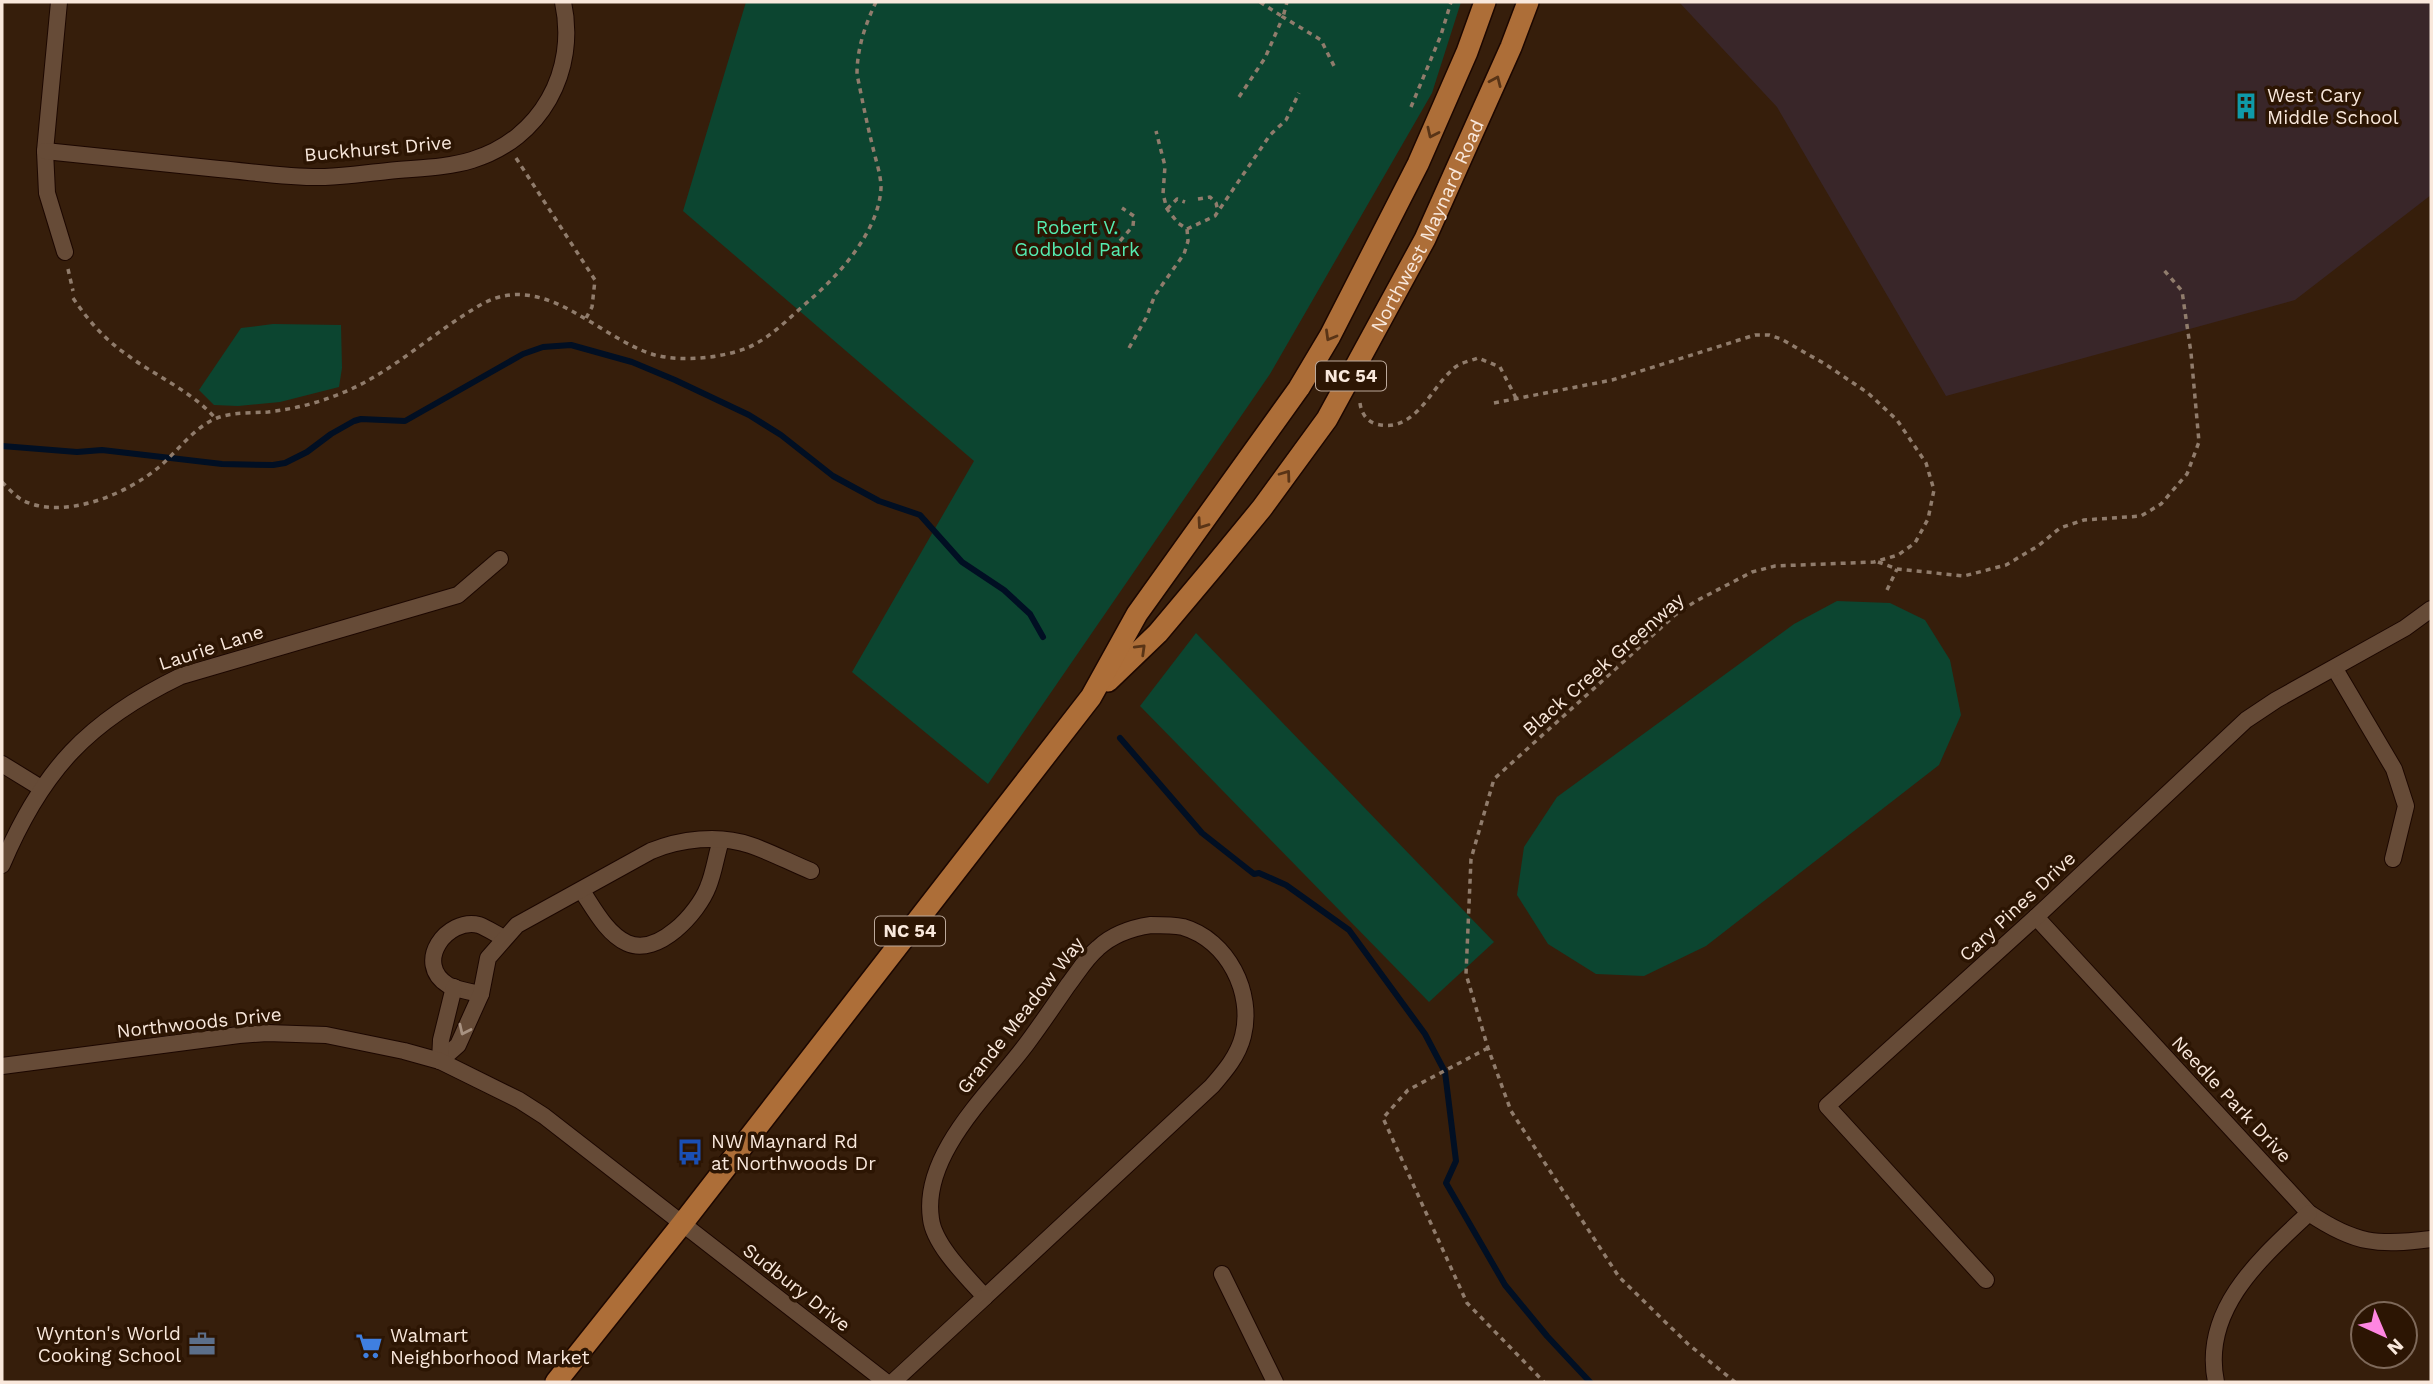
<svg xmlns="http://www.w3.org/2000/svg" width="2433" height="1384" font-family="'Work Sans',sans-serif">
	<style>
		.education { fill: #392629 }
		.green { fill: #0c4530 }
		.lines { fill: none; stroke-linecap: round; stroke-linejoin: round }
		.stream { stroke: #010f23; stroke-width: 6 }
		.minor-casing { stroke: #1c0700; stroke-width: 18 }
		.primary-casing { stroke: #1c0700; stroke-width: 24 }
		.path { stroke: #907c6c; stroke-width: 3.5; stroke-dasharray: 5 5; stroke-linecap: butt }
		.minor { stroke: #664b37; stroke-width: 16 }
		.primary { stroke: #ad6e38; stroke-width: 21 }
		.oneway { stroke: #593416 }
		.oneway2 { stroke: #a89281 }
		.labels { text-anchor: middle; stroke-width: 7; stroke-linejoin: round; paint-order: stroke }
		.shield { fill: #2c1503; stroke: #bca99b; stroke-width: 2 }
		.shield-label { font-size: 18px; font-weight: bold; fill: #f9e8dc }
		.poi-label { font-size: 19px; fill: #f9e8dc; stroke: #2c1503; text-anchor: start }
		.street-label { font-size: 19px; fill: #f9e8dc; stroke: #2c1503 }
		.park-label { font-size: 19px; fill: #55ecb1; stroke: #2c1503 }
	</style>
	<rect width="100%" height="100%" fill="#361e0b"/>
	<!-- education -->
	<polygon class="education" points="1679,2 2431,2 2431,195 2295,300 1946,396 1777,107"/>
	<!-- green -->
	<g class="green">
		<polygon points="746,2 1461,2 1432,93 1270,374 988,784 852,672 974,461 683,211"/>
		<polygon points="273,324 341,325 342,368 339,387 280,402 238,406 214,405 199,390 241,328"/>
		<polygon points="1837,601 1890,603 1925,620 1950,660 1961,715 1939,765 1706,946 1644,976 1596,974 1548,944 1517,895 1524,847 1557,797 1794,624"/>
		<polygon points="1196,633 1494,942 1429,1002 1140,706"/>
	</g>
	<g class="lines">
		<!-- stream -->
		<g class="stream">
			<polyline points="2,446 77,452 102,450 222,464 273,465 285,463 307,452 331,434 354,421 361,419 405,421 523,354 543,347 571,345 632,362 675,380 749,415 781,435 833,476 879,501 920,515 962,562 1004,590 1030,614 1043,637"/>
			<polyline points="1120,738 1202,833 1254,874 1259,873 1286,885 1349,930 1425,1034 1445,1072 1456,1161 1446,1183 1505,1285 1547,1336 1590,1382"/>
		</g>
		<!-- minor casing -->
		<g class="minor-casing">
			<g id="minor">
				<polyline points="59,2 45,151 47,193 65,252"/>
				<path d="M 45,151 C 103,157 161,163 219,169 C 254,172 290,178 325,177 C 346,176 367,173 388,171 C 416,168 446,168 472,160 C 541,139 578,71 563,2"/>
				<polyline points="2335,669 2394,769 2406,806 2393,859"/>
				<polyline points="2,764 41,788"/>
				<path d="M 2,865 C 42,770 88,721 181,676 L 458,595 L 500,559"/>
				<path d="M 582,891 C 594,909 607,934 627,943 C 658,957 698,913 708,887 C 714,873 716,856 721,840"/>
				<path d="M 2036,917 L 2309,1213 C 2355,1244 2378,1246 2431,1239"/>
				<path d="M 1151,925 C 1161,925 1173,925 1183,927 C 1228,940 1254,993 1243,1036 C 1238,1056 1225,1071 1212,1086 L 985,1297 C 967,1277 934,1245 931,1219 C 921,1153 993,1090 1028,1042 C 1042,1023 1055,1004 1068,985 C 1078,972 1086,958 1098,948 C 1113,934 1131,928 1151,925 Z"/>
				<path d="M 481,994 C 471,992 457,990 448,985 C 413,963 447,917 479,925 C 487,928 496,934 504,938"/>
				<path d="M 440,1061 L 458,1045 L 481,994 L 488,958 L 517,925 L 651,851 C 680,839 719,834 750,845 C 771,852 791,863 811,871"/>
				<polyline points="440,1061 441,1040 454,987"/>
				<polyline points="2,1066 239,1035 267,1033 326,1035 404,1051 440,1061 519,1100 544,1116 886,1382"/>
				<polyline points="1222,1274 1275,1382"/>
				<polyline points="1986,1280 1827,1106 2036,917 2246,720 2276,700 2405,628 2431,609"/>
				<polyline points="893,1382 985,1297"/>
				<path d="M 2216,1382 C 2201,1309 2262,1257 2309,1213"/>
			</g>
		</g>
		<!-- primary casing -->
		<g class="primary-casing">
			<g id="primary">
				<path id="s1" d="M 1108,681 L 1158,633 L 1216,564 L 1262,508 L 1327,419 L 1425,239 L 1511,47 L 1528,2"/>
				<polyline points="556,1382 682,1224 1091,697 1137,614 1299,388 1330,336 1418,164 1467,52 1485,2"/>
			</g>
		</g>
		<!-- path -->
		<g class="path">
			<polyline points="1260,2 1283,17 1287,2"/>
			<polyline points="1239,97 1265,58 1283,17 1321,40 1336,70"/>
			<polyline points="1411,107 1441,35 1451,2"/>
			<polyline points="516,158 595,280 592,307 585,320"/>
			<polyline points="1198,199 1210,197 1216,203 1218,211"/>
			<polyline points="1167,209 1177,199 1185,202"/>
			<polyline points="1187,229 1215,216 1270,135 1286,120 1299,93"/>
			<polyline points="1120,241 1133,226 1134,216 1122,208"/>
			<polyline points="68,269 73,291"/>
			<path d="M 73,298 C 88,320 104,339 126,354 C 155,376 192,391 216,419"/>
			<polyline points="1129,348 1146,318 1155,295 1184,254 1188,241 1187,229 1178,223 1167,209 1163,194 1165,166 1156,131"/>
			<path d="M 1360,403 C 1361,412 1366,421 1376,424 C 1415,434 1430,389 1453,369 C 1459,363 1470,361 1478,358 L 1500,367 L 1516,398"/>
			<polyline points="1494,403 1612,380 1755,335 1769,335 1781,339 1825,364 1868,393 1897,420 1926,463 1934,490 1928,519 1915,543 1898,555 1874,562 1775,566 1752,572 1696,601 1675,615 1494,779 1471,859 1466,974 1488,1048 1511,1111 1619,1277 1688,1344 1735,1382"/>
			<path d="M 2,482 C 9,489 16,497 24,501 C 65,520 127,494 159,467 C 177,452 194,427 217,418 C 233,412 252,413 268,412 C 294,409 318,403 342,393 C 394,372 435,330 484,303 C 546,271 599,339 655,355 C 682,362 721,358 747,348 C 771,338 791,316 811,299 C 841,273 879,230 881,188 C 881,175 876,161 873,148 C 867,124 862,99 857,74 C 857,49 865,25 876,2"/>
			<polyline points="1878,562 1897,569 1964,576 2006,565 2038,546 2060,528 2084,520 2141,516 2161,504 2187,474 2199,442 2191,353 2182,291 2163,269"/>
			<polyline points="1887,590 1897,569"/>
			<polyline points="1488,1048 1408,1090 1383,1118 1467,1303 1544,1382"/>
		</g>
		<!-- minor -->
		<use href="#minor" class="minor"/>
		<!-- primary -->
		<use href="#primary" class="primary"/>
	</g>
	<!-- one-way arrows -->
	<defs><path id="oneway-chevron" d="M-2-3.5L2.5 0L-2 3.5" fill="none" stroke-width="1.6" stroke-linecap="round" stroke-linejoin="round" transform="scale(1.75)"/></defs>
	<g class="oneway">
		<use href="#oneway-chevron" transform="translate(1496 81) rotate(-66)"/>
		<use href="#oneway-chevron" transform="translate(1432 133) rotate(115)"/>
		<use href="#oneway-chevron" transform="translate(1330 336) rotate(120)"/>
		<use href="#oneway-chevron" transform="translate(1286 475) rotate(-54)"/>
		<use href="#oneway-chevron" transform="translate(1202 524) rotate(125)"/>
		<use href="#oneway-chevron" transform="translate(1141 649) rotate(-44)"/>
	</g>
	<use class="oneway2" href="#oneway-chevron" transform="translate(464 1030) rotate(115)"/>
	<!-- icons -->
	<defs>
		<g id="building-bare" transform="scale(2.1)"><path d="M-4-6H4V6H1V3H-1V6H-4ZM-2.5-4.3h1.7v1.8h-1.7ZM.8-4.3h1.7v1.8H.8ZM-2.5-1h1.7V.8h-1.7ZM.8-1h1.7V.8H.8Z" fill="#0f9aa8" stroke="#2c1503" stroke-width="2.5" paint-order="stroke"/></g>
		<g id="bus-bare" transform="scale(2.1)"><path d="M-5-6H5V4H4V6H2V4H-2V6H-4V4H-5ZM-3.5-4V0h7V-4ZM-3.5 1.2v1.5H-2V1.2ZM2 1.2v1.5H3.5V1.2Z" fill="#1a4fb4" stroke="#2c1503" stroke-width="2.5" paint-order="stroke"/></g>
		<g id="office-bare" transform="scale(2.1)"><path d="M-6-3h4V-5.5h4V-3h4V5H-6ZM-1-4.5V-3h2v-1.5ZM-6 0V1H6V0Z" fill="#5c6f8a" stroke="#2c1503" stroke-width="2.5" paint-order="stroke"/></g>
		<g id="supermarket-bare" transform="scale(2.1)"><path d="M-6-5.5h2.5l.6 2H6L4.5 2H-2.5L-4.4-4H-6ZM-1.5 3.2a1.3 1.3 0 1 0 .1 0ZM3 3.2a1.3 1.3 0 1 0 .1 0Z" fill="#3f7fe0" stroke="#2c1503" stroke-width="2.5" paint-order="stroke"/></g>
	</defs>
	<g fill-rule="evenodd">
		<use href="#building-bare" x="2246" y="106"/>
		<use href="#bus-bare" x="690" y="1152"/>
		<use href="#office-bare" x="202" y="1344"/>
		<use href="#supermarket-bare" x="369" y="1346"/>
	</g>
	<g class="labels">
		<!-- shield labels -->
		<g class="shield">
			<rect x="1316" y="361.5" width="70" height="29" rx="5"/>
			<rect x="875" y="916.5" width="70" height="29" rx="5"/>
		</g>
		<g class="shield-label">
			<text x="1351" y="382">NC 54</text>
			<text x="910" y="937">NC 54</text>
		</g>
		<!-- poi labels -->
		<g class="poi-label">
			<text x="2267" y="102">West Cary<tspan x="2267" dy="22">Middle School</tspan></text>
			<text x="711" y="1148">NW Maynard Rd<tspan x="711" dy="22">at Northwoods Dr</tspan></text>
			<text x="181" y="1340" text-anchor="end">Wynton's World<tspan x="181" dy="22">Cooking School</tspan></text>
			<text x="390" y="1342">Walmart<tspan x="390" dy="22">Neighborhood Market</tspan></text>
		</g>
		<!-- street labels -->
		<g class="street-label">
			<text transform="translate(378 148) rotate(-5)" y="7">Buckhurst Drive</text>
			<text dy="7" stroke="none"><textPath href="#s1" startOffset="560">Northwest Maynard Road</textPath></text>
			<text transform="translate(211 647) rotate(-18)" y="7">Laurie Lane</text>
			<text transform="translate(1603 664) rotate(-41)" y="7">Black Creek Greenway</text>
			<text transform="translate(2017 906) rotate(-43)" y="7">Cary Pines Drive</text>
			<text transform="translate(1020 1015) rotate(-52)" y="7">Grande Meadow Way</text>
			<text transform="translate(199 1022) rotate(-6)" y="7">Northwoods Drive</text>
			<text transform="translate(2232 1099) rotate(47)" y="7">Needle Park Drive</text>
			<text transform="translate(797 1287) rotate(38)" y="7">Sudbury Drive</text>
		</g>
		<!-- park labels -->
		<g class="park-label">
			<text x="1077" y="234">Robert V.<tspan x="1077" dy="22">Godbold Park</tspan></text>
		</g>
	</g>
	<!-- border -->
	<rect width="2433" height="1384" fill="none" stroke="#f9e8dc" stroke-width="7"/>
	<!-- north arrow -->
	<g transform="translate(2384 1335) rotate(136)"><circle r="33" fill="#2c1503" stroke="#7e695a" stroke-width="2"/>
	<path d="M0-5L12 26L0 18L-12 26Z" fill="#fe86e1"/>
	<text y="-10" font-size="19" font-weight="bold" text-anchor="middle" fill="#f9e8dc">N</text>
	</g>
</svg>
